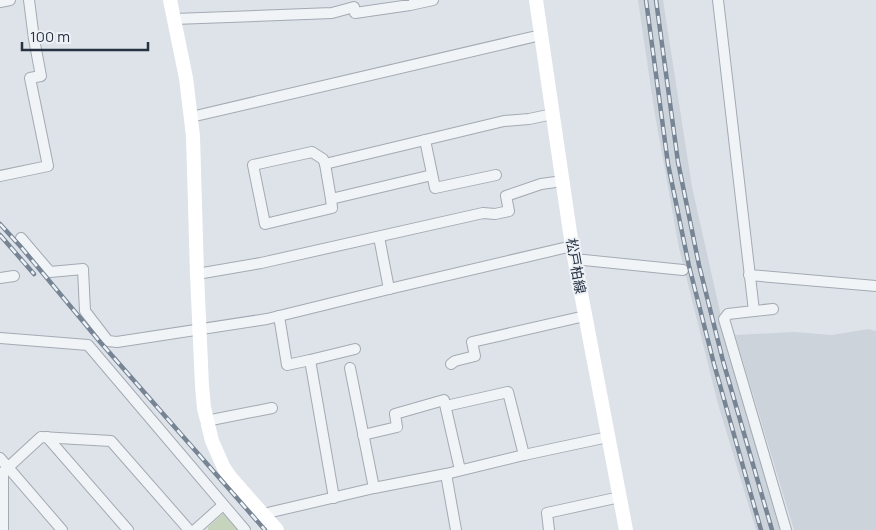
<svg xmlns="http://www.w3.org/2000/svg" width="876" height="530" font-family="Manrope,'Noto Sans JP',sans-serif">
	<style>
		.built { fill: #ccd3db }
		.green { fill: #c6d4be }
		.lines { fill: none; stroke-linecap: round; stroke-linejoin: round }
		.street-casing { stroke: #a3aab3; stroke-width: 12 }
		.street { stroke: #f1f4f7; stroke-width: 10 }
		.secondary { stroke: #fff; stroke-width: 14 }
		.rail-casing { stroke: #768494; stroke-width: 4.5 }
		.rail { stroke: #eef2f7; stroke-width: 2.5; stroke-dasharray: 8; stroke-linecap: butt }
		.labels { text-anchor: middle; stroke-width: 4; stroke-linejoin: round; paint-order: stroke }
		.street-label { font-size: 14px; fill: #263241; stroke: #eef2f7 }
	</style>
	<rect width="100%" height="100%" fill="#dee3e9"/>
	<!-- built -->
	<g class="built">
		<polygon points="638,0 663,0 692,187 730,356 782,530 756,530 718,404 679,248 654,109"/>
		<polygon points="868,329 876,331 876,530 794,530 735,335 794,332 832,335"/>
	</g>
	<!-- green -->
	<polygon class="green" points="226,511 240,528 238,530 208,530 208,527"/>
	<g class="lines">
		<!-- street casing -->
		<g class="street-casing">
			<g id="street">
				<polyline points="718,0 754,311 728,314 724,319 786,530"/>
				<polyline points="0,2 10,0"/>
				<polyline points="174,19 332,13 354,7 355,13 410,5 433,0"/>
				<polyline points="191,117 541,35"/>
				<polyline points="425,140 435,188 496,175"/>
				<polyline points="325,164 331,199"/>
				<polyline points="432,175 331,199 332,208 265,224 253,165 312,152 323,159 325,164 504,121 529,119 553,114"/>
				<polyline points="0,176 48,166 30,78 41,76 34,39 29,0"/>
				<polyline points="379,237 389,289"/>
				<polyline points="21,238 50,272 83,269 85,311 108,341 117,342 267,319 389,289 572,246"/>
				<polyline points="574,259 683,270"/>
				<polyline points="197,274 261,263 483,213 495,214 509,211 506,196 541,184 563,181"/>
				<polyline points="749,275 876,286"/>
				<polyline points="0,278 14,276"/>
				<polyline points="754,311 773,309"/>
				<polyline points="279,316 287,365 310,360"/>
				<polyline points="0,338 88,345 245,530"/>
				<polyline points="451,364 455,361 475,356 472,342 585,316"/>
				<polyline points="350,368 374,488"/>
				<polyline points="446,406 508,392 524,455"/>
				<polyline points="206,421 272,408"/>
				<polyline points="363,435 397,427 395,414 444,400 460,470"/>
				<polyline points="47,437 128,530"/>
				<polyline points="0,458 62,530"/>
				<polyline points="446,474 456,530"/>
				<polyline points="334,498 310,360 355,349"/>
				<polyline points="263,514 374,488 446,474 524,455 608,437"/>
				<polyline points="3,530 3,472 41,437 111,441 189,530"/>
				<polyline points="195,530 223,505"/>
				<polyline points="549,530 547,513 620,497"/>
			</g>
		</g>
		<!-- street -->
		<use href="#street" class="street"/>
		<!-- secondary -->
		<g class="secondary">
			<polyline points="170,0 186,78 193,136 197,274 202,386 204,408 212,441 224,468 231,478 277,530"/>
			<polyline points="536,0 572,246 626,530"/>
		</g>
		<!-- rail casing -->
		<g class="rail-casing">
			<g id="rail">
				<polyline points="646,0 668,164 689,266 714,364 761,530"/>
				<polyline points="656,0 678,162 699,265 723,361 772,530"/>
				<polyline points="0,224 21,247 101,343 265,530"/>
				<polyline points="0,235 34,274"/>
			</g>
		</g>
		<!-- rail -->
		<use href="#rail" class="rail"/>
	</g>
	<g class="labels">
		<!-- street labels -->
		<g class="street-label">
			<text transform="translate(576 266) rotate(80)" y="5">松戸柏線</text>
		</g>
	</g>
	<!-- scale -->
	<path d="M22 42v8h126v-8" fill="none" stroke="#263241" stroke-width="2.5"/>
	<text x="30" y="42" font-size="15" fill="#263241" stroke="#eef2f7" stroke-width="4" paint-order="stroke">100 m</text>
</svg>
